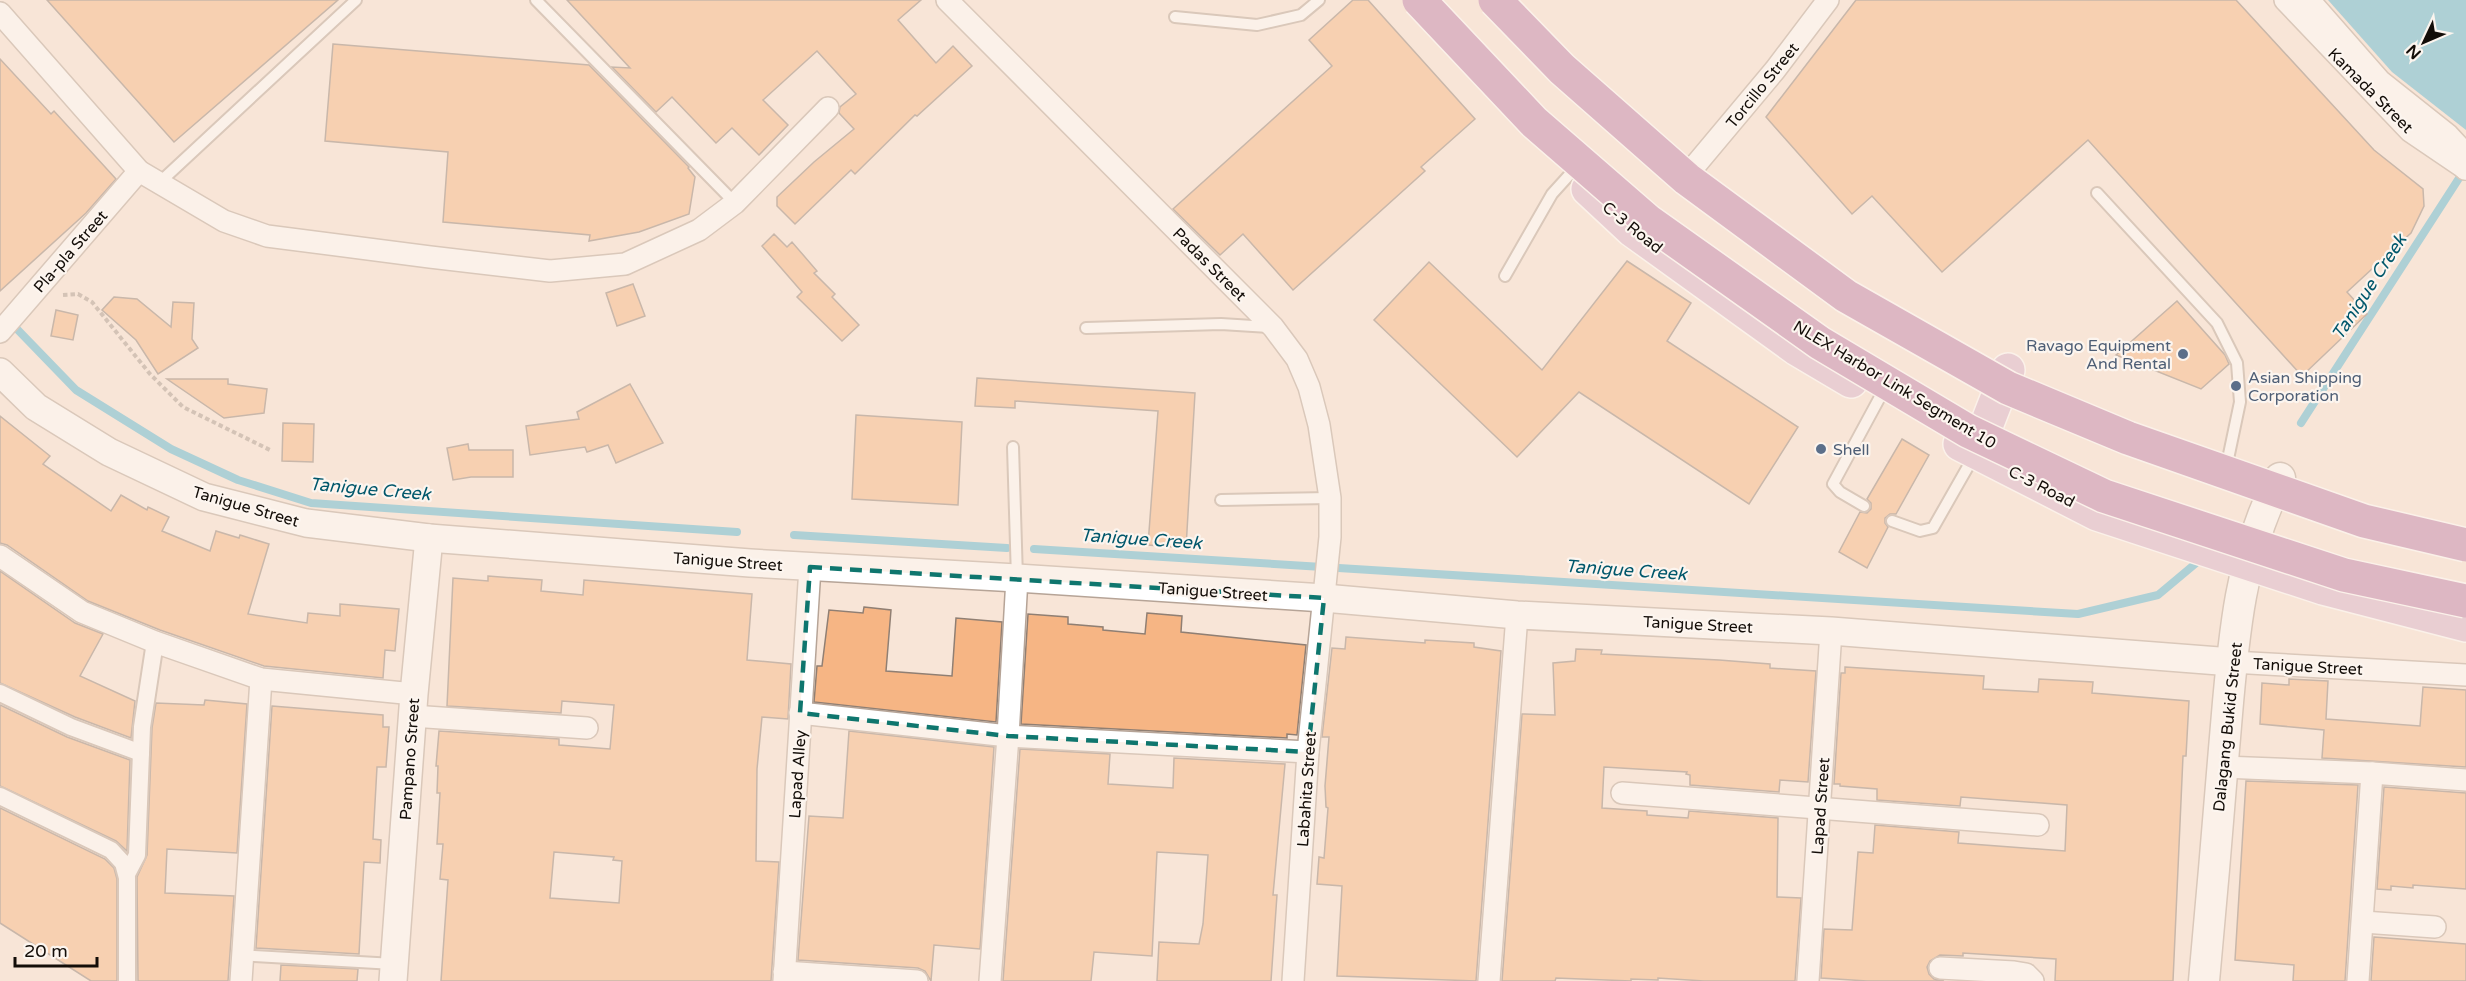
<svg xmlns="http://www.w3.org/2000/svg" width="2466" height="981" font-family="'Varela Round',sans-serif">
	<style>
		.water { fill: #56b5d3 }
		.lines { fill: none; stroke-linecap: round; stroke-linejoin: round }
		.stream { stroke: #56b5d3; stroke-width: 8 }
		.building { fill: #f6b584; stroke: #907f73; stroke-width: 1.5; fill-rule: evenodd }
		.service-casing { stroke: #b6a497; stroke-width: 14 }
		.pedestrian-casing { stroke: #b6a497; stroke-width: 20 }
		.minor-casing { stroke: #b6a497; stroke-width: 24 }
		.tertiary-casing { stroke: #b6a497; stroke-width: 30 }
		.secondary-casing { stroke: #b6a497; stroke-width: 33 }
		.primary-casing { stroke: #fff; stroke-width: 36 }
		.path { stroke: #a99a8f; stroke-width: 4; stroke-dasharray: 4.5 3; stroke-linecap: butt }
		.service { stroke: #fff; stroke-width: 10 }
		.pedestrian { stroke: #fff; stroke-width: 16 }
		.minor { stroke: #fff; stroke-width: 21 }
		.tertiary { stroke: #fff; stroke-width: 27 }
		.secondary { stroke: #fff; stroke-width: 30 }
		.primary { stroke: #d7b2cd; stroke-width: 33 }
		.motorway-bridge-casing { stroke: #fff; stroke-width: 36; stroke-linecap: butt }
		.motorway-bridge { stroke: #bd7eac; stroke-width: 33 }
		.marked { fill: none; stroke: #0f766e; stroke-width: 4.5; stroke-dasharray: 12 8; stroke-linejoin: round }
		.service-dot { fill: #5c6f8a; stroke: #fcf5ef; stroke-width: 2 }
		.labels { text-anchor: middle; stroke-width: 4.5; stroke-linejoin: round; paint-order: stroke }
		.street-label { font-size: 16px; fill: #130d08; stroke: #fcf5ef }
		.service-label { font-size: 16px; fill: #4e5e75; stroke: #fcf5ef; text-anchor: start }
		.water-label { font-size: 18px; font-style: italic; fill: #00576b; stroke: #fcf5ef }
	</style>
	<rect width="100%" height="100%" fill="#f8e5d7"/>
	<!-- water -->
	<polygon class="water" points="2328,0 2466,0 2466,130 2392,72"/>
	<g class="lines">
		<!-- stream -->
		<g class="stream">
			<polyline points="16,328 76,390 171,449 238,480 311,503 737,532"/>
			<polyline points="2301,423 2465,169"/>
			<polyline points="794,535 1007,548"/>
			<polyline points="1034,549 2078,614 2158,595 2201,559"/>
		</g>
	</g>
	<!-- building -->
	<g class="building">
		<polygon points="47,0 338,0 174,142"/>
		<polygon points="567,0 921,0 898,20 936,63 953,46 972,66 917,116 915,115 855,174 851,170 795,224 777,206 777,197 814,162 854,129 839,113 840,107 856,94 817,51 763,100 788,125 759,155 732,128 716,143 672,97 656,112 612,67 630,68"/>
		<polygon points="1353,0 1368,0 1475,119 1421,167 1425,171 1293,290 1243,234 1220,255 1173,209 1332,66 1309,40"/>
		<polygon points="1856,0 2236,0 2374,150 2423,189 2424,206 2411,233 2347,292 2367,314 2302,376 2088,140 1942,272 1872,196 1852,214 1766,117"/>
		<polygon points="333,44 589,65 689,167 688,168 695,177 689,214 639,232 589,241 590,235 443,222 448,152 325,141"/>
		<polygon points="0,59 51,114 54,111 116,179 86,213 0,291"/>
		<polygon points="774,234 787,247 792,242 817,271 814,273 835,294 832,297 859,325 842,341 797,297 802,292 762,246"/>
		<polygon points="1627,261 1691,303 1667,341 1798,427 1749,504 1579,392 1517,457 1374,320 1429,262 1542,370"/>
		<polygon points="633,284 645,316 617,326 606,293"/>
		<polygon points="114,297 137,299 171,327 173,302 194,303 192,339 198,348 158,374 136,340 102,310"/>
		<polygon points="2177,301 2225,355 2229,364 2201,389 2116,355"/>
		<polygon points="56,310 78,315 73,340 51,336"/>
		<polygon points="977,378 1195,393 1186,548 1148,545 1158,411 1015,401 1015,408 975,406"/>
		<polygon points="167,379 228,379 228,384 267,389 264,413 224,418"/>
		<polygon points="630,384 663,443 616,463 608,445 587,452 585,447 530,455 526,426 579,419 577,412"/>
		<polygon points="856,415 962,422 958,505 852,499"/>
		<polygon points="0,416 50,456 43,464 111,511 121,495 147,510 148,507 169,517 162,531 210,551 216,531 239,538 240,535 269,544 248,614 307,623 308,613 340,616 340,604 399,609 395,651 385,650 383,678 264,666 160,630 88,601 7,545 0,543"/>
		<polygon points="283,423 314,424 313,462 282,461"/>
		<polygon points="1902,439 1929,455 1896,514 1890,514 1885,518 1885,523 1888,527 1867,568 1839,552 1860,512 1867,513 1871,509 1871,503 1867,499"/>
		<polygon points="468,444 469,450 513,450 513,477 471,477 453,480 447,448"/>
		<polygon points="0,571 75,623 103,634 80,676 135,701 131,738 75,717 0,683"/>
		<path d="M 488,576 L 542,580 L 541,591 L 583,595 L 584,580 L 752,594 L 747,660 L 791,664 L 788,719 L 762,717 L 757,769 L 756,861 L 779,862 L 771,981 L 441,981 L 448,880 L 440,879 L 443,844 L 437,844 L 440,793 L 437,793 L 438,766 L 436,766 L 439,731 L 559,739 L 559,745 L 610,749 L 614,705 L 562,701 L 561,713 L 447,706 L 453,578 L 488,581 ZM 554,852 L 614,857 L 613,860 L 622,861 L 619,903 L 550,898 Z"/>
		<polygon points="864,607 891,610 886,671 952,676 956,618 1002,622 996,722 814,702 817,666 822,666 829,610 863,613"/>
		<polygon points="1147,613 1182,616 1181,632 1306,645 1297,735 1287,734 1287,738 1021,724 1028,614 1068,617 1068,624 1103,627 1103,630 1145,634"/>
		<polygon points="1346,637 1425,643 1425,640 1474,643 1474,647 1501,651 1476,981 1337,976 1342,886 1317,884 1319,857 1324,858 1328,808 1326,807 1325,786 1329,737 1322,737 1332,648 1345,649"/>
		<polygon points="1576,649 1602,650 1601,654 1719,660 1770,664 1770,668 1816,671 1808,782 1780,780 1779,792 1690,785 1690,775 1686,774 1687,772 1604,767 1602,808 1647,811 1647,815 1688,818 1689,811 1778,818 1777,897 1801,898 1795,981 1704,981 1658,978 1658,980 1631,979 1631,981 1556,978 1555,981 1502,981 1522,714 1555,715 1553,663 1575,661"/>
		<polygon points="1845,667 1984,676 1983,689 2038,692 2039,679 2093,682 2092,693 2189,701 2186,756 2183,756 2173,981 2055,981 2056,959 1963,953 1963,956 1940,955 1930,961 1927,967 1929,974 1934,979 1944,981 1867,981 1821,978 1824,929 1852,930 1858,852 1873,853 1875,825 1959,832 1958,843 2065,851 2067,805 1961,797 1960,806 1877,800 1877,789 1840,786 1840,784 1834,784 1841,673 1845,673"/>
		<polygon points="2289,679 2328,681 2326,719 2420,726 2423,687 2466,690 2466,767 2322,758 2324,730 2260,724 2262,683 2289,685"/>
		<polygon points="205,700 247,704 237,853 167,849 165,893 234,896 228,981 138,981 137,877 147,855 152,728 156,703 204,705"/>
		<polygon points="0,705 67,737 130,760 127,851 116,841 0,786"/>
		<polygon points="272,706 383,715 383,727 389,727 386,767 377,767 373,839 381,840 380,863 364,862 359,954 256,948"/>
		<polygon points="849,731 994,747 980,949 934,945 931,981 925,971 918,968 798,960 809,816 843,818"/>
		<polygon points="1020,749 1110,754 1108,784 1173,788 1174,758 1285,764 1273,895 1277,895 1271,981 1157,981 1159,942 1199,944 1203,924 1208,855 1157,852 1152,956 1094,952 1091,981 1003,981"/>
		<polygon points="2246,781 2358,785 2345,981 2293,981 2294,965 2235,960"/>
		<polygon points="2384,787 2466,793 2466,889 2413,885 2413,888 2391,886 2391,890 2377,889"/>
		<polygon points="0,808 105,859 114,868 117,879 117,981 91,981 0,923"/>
		<polygon points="2374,937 2466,944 2466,981 2371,981"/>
		<polygon points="281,965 358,969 357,981 280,981"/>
	</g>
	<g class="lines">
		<!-- service casing -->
		<g class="service-casing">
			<g id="service">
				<polyline points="536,0 735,203"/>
				<polyline points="1175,17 1257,25 1301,15 1319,0"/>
				<polyline points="159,183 356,0"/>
				<polyline points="2097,193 2217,323 2237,363 2240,402 2228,459"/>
				<polyline points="1505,276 1552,194 1571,173"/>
				<polyline points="1086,328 1221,324 1269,327"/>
				<polyline points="1013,447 1017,578"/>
				<polyline points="1221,500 1330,498"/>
				<polyline points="1864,506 1840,492 1833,484 1880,397"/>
				<polyline points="1892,521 1920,531 1933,528 1974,456"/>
				<polyline points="254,956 394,964"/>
			</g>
		</g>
		<!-- pedestrian casing -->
		<g class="pedestrian-casing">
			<g id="pedestrian">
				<polyline points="0,693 71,727 141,753"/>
				<polyline points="0,796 111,850 123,863 127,878 127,981"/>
				<polyline points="127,874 137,855 142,727 155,642"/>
			</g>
		</g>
		<!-- minor casing -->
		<g class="minor-casing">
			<g id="minor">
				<polyline points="947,0 1273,327 1297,359 1309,387 1319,425 1330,498 1330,537 1308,752 1293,981"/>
				<polyline points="2285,0 2410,131 2466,169"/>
				<polyline points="2309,0 2380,81 2448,135 2460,148 2465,169"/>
				<polyline points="0,13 139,171 224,221 267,236 430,257 550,271 625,264 699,230 735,203 828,108"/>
				<polyline points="1693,168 1775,70 1828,0"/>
				<polyline points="0,332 139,171"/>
				<polyline points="0,556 82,612 155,642 261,679 414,694"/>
				<polyline points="2232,662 2466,675"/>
				<polyline points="800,713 1008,736 1308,752"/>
				<polyline points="412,716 587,728"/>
				<polyline points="2223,767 2372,773 2466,780"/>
				<polyline points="1622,793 2038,825"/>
				<polyline points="2363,922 2435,927"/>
				<polyline points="1940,968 2014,972 2026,974 2033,981"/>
				<polyline points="784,972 917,981"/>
				<polyline points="241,981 261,679"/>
				<polyline points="784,981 810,567"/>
				<polyline points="990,981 1008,736 1017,578"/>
				<polyline points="1489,981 1517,615"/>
				<polyline points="1808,981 1831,631"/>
				<polyline points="2358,981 2372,773"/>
			</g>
		</g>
		<!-- tertiary casing -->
		<g class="tertiary-casing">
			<g id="tertiary">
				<polyline points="0,372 36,407 109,452 204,497 306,523 429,538 750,563 1017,578 1324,598 1517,615 1831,631 2232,662"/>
				<polyline points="393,981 414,694 429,538"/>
			</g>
		</g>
		<!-- secondary casing -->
		<g class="secondary-casing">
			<path id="secondary" d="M 2204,981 C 2211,904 2218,826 2224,749 C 2232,659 2236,560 2280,478"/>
		</g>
		<!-- primary casing -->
		<g class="primary-casing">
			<g id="primary">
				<polyline points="1588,189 1632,230 1797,349 1851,381"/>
				<polyline points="1960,444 2097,514 2323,588 2466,625"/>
				<polyline points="1976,452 2008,370"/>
			</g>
		</g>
		<!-- path -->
		<polyline class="path" points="63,295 78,294 92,302 150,374 183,407 272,451"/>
		<!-- service -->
		<use href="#service" class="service"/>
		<!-- pedestrian -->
		<use href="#pedestrian" class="pedestrian"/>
		<!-- minor -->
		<use href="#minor" class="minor"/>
		<!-- tertiary -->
		<use href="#tertiary" class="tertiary"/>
		<!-- secondary -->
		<use href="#secondary" class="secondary"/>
		<!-- primary -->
		<use href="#primary" class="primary"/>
		<!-- motorway-bridge casing -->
		<g class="motorway-bridge-casing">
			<g id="motorway-bridge">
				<polyline points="1419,0 1534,122 1648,221 1820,343 1968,431 2104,496 2344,575 2466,601"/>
				<polyline points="1495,0 1562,69 1687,179 1846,296 2008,388 2128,438 2364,521 2466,545"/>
			</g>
		</g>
		<!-- motorway-bridge -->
		<use href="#motorway-bridge" class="motorway-bridge"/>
	</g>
	<!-- marked area -->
	<path d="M0 0H2466V981H0ZM 810,567 L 1324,598 L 1308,752 L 1008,736 L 800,713 Z" fill="#f8e5d7" fill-opacity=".55" fill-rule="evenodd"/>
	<path class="marked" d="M 810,567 L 1324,598 L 1308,752 L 1008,736 L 800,713 Z"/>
	<!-- markers -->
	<g class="service-dot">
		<circle cx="2183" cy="354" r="6"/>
		<circle cx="2236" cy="386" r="6"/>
		<circle cx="1821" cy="449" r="6"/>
	</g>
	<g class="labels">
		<!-- street labels -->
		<g class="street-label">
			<text transform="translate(1762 85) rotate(-51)" y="6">Torcillo Street</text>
			<text transform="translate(2371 90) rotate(45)" y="6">Kamada Street</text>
			<text transform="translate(1633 227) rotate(39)" y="6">C-3 Road</text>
			<text transform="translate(70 251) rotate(-49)" y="6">Pla-pla Street</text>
			<text transform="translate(1210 264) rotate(45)" y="6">Padas Street</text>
			<text transform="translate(1895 384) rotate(31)" y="6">NLEX Harbor Link Segment 10</text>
			<text transform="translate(2042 486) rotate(27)" y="6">C-3 Road</text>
			<text transform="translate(246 506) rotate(16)" y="6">Tanigue Street</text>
			<text transform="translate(728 561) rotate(4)" y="6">Tanigue Street</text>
			<text transform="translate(1213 591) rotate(4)" y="6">Tanigue Street</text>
			<text transform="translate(1698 624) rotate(3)" y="6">Tanigue Street</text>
			<text transform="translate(2308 666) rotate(3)" y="6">Tanigue Street</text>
			<text transform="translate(2227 727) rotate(-84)" y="6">Dalagang Bukid Street</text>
			<text transform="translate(409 759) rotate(-86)" y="6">Pampano Street</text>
			<text transform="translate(797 774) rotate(-86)" y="6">Lapad Alley</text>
			<text transform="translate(1306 789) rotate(-86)" y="6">Labahita Street</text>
			<text transform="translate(1820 806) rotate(-86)" y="6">Lapad Street</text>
		</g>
		<!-- service labels -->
		<g class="service-label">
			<text x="2171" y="351" text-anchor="end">Ravago Equipment<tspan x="2171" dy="18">And Rental</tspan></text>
			<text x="2248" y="383">Asian Shipping<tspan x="2248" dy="18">Corporation</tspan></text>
			<text x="1833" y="455">Shell</text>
		</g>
		<!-- water labels -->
		<g class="water-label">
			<text transform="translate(2369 287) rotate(-57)" y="6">Tanigue Creek</text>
			<text transform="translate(370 489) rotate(5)" y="6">Tanigue Creek</text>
			<text transform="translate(1141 539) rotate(4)" y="6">Tanigue Creek</text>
			<text transform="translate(1626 570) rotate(4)" y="6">Tanigue Creek</text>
		</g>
	</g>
	<!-- north arrow -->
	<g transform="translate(2424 42) rotate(226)" stroke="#fcf5ef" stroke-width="4.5" paint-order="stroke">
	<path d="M0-4.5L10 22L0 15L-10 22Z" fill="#130d08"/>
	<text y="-9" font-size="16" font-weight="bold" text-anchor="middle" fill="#130d08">N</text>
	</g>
	<!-- scale -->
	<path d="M15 957v9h82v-9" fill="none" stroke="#130d08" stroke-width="3"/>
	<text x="24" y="957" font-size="18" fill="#130d08" stroke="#fcf5ef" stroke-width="4.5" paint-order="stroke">20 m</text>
</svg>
